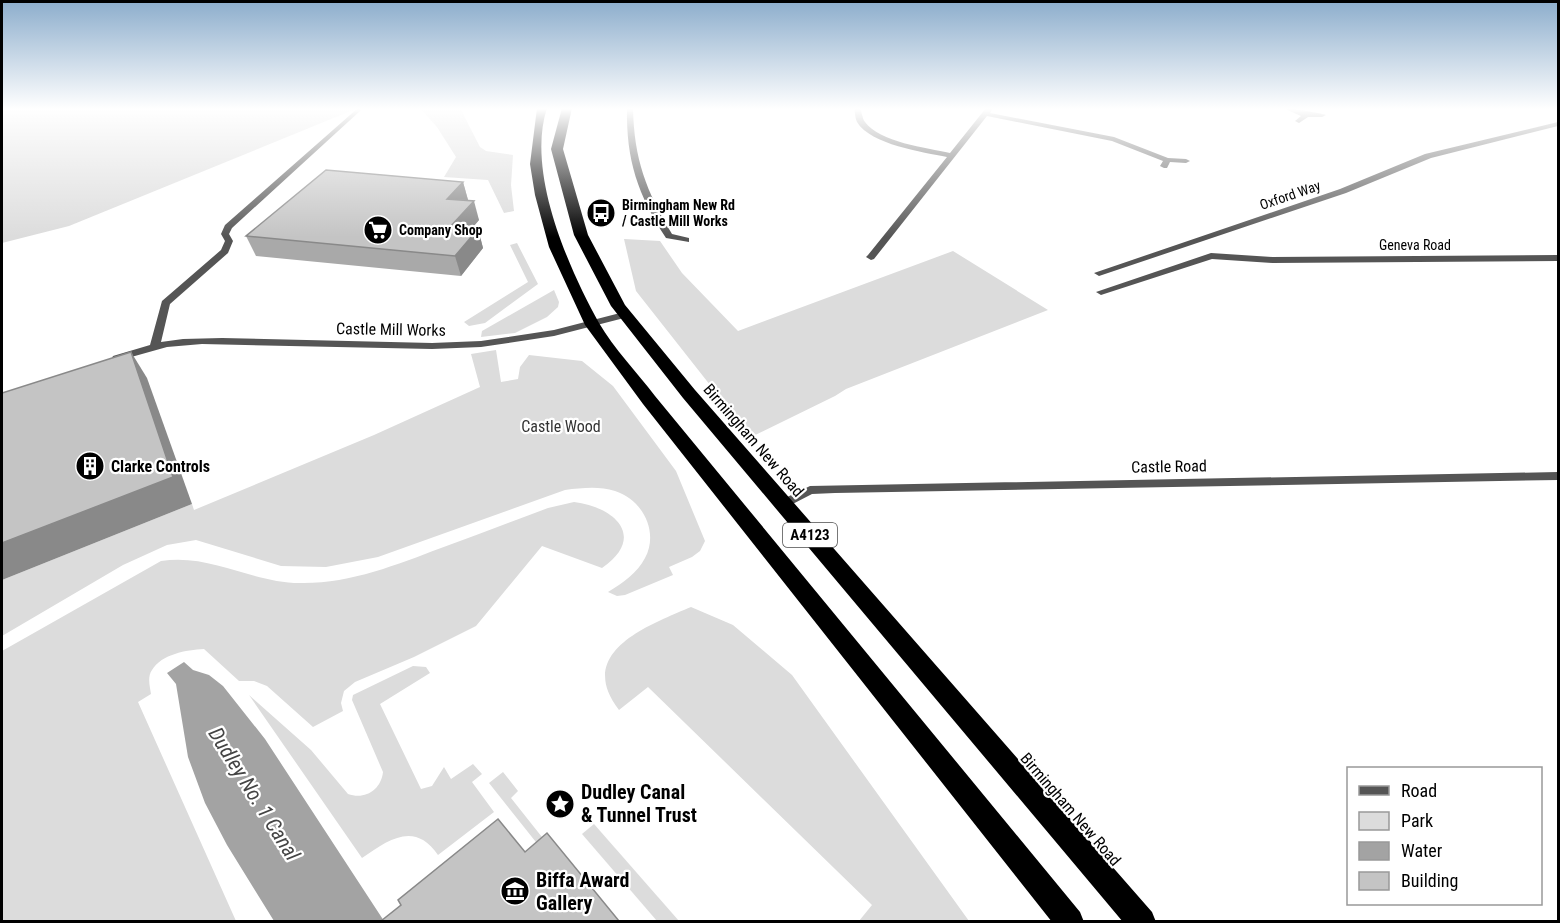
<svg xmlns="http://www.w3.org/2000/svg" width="1560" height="923" font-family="'Roboto Condensed',sans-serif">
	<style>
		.green { fill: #dcdcdc }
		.water { fill: #a3a3a3 }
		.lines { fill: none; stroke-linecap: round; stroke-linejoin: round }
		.street { fill: #555; fill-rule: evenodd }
		.highway { fill: #000; fill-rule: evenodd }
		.wall { fill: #a9a9a9 }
		.shaded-wall { fill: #898989 }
		.building { fill: #c4c4c4; stroke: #898989; stroke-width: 1.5 }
		.labels { text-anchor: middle; stroke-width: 4.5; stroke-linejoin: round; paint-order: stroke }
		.far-street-label { font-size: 14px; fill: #000; stroke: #fff }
		.far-poi-label { font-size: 14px; font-weight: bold; fill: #000; stroke: #fff; text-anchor: start }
		.shield { fill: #fff; stroke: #4c4c4c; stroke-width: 1.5 }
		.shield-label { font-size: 15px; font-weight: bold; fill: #000 }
		.street-label { font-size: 16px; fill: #000; stroke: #fff }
		.park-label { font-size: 16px; fill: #333; stroke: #fff }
		.poi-label { font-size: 16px; font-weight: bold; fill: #000; stroke: #fff; text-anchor: start }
		.near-poi-label { font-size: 20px; font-weight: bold; fill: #000; stroke: #fff; text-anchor: start }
		.near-water-label { font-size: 21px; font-style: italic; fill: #444; stroke: #fff }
	</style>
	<rect width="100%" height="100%" fill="#fff"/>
	<!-- green -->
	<g class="green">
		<polygon points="2,108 358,108 69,226 2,243"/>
		<polygon points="420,108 460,108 480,147 486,151 513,155 511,185 514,211 504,213 488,180 444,177 456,157 437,127"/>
		<polygon points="624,239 660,241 682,273 738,331 953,251 1048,310 846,389 835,396 751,437 636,291"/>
		<polygon points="517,243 538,284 485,323 469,326 464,322 528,282 510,245"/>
		<polygon points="554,290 559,302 558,307 547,317 515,333 481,337 482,331"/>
		<path d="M 496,350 L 501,382 L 518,379 L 520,367 L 529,355 L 582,361 L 613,386 L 676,471 L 705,541 L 700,551 L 692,557 L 669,567 L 673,575 L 625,595 L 617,596 L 608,592 C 623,583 637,573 645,558 C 659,532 643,500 615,491 C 599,486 582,488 565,490 L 378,557 L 326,567 L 281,566 L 196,540 L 167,545 L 123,565 L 2,636 L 2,580 L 192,504 L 194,510 L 374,435 L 480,387 L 471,354 Z"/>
		<path d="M 574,502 C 615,507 647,537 602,568 L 542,546 L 476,626 L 414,657 L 355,682 L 344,691 L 341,703 L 343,711 L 313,727 L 267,686 L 254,681 L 239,681 L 204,649 C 186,650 162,654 152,670 C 147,677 150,687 151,694 L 138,702 L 236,921 L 2,921 L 2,651 L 161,561 C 210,553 252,583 300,583 C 349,584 396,565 441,548 C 477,535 513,521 548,508 Z"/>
		<path d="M 691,607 L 733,625 L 792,675 L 969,921 L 859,921 L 872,905 L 648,687 L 619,710 C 574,652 649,625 691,607 Z"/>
		<path d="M 413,666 L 426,667 L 430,673 L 380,704 L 421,789 L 432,786 L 444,767 L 451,779 L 473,764 L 482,774 L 472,782 L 494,812 L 438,855 C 415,821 389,839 362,858 L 249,695 L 311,750 L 348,794 C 365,800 381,790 383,772 L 352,700 L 353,695 Z"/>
		<polygon points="503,772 518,791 511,798 557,856 551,861 489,783"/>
		<polygon points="594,824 679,921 657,921 582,834"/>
	</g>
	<!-- water -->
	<polygon class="water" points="184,662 193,670 209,675 223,686 265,739 384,921 274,921 227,845 205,803 188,757 176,684 167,673"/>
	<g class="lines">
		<!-- street -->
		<g class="street">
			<polygon points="358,108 361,110 360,111 232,228 229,234 233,241 228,253 170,304 161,342 183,339 222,338 432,343 481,341 554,330 624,312 628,313 628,317 554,336 481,347 432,349 202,344 167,347 117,361 113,360 112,358 113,356 150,345 162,301 221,250 225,241 221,234 225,225"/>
			<path d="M 627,108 L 633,108 C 634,159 646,191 672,234 L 689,238 L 689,242 L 666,238 C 638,195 626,160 627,108 Z"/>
			<path d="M 854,108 L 860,108 C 862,112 862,118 865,122 C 879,142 927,148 950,153 L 986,108 L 993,108 L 990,113 L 1114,137 L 1168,158 L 1186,159 L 1190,161 L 1186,163 L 1170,162 L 1167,168 L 1164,168 L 1160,166 L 1163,161 L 1112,141 L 987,116 L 874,259 L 871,260 L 866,257 L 868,255 L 947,157 C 923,152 871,145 857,122 C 855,118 855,112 854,108 Z"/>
			<path d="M 1283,108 C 1290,108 1320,113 1326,115 L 1322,117 L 1308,117 L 1299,123 L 1295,121 L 1301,116 Z"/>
			<polygon points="1558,122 1558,126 1431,158 1346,193 1102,275 1099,276 1094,273 1340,189 1425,154"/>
			<polygon points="1211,253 1272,257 1558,255 1558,261 1272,263 1212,259 1104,294 1101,295 1096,292"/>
			<polygon points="1558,472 1558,480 835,493 812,494 783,509 779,507 777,504 779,501 810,486"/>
		</g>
		<!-- highway -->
		<g class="highway">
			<path d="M 537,108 L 547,108 C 526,172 568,267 599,323 C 614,349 637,372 655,396 L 1080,912 L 1084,922 L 1052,922 L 643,404 L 585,325 L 549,247 L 535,195 L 530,164 Z"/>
			<polygon points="562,108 572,108 563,149 588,235 625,305 695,390 1152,912 1156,922 1123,922 683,398 611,306 574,235 551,149"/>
		</g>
	</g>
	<!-- wall -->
	<polygon class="wall" points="463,182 468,200 479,220 472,228 478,229 483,248 461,276 256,256 246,236"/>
	<!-- shaded-wall -->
	<g class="shaded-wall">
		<polygon points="463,182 468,200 447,199"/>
		<polygon points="474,201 479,220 457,246 451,226"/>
		<polygon points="478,229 483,248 461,276 455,256"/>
		<polygon points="131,352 147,378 192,504 2,580 2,543"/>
	</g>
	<!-- building -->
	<g class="building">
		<polygon points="326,170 463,182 447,199 474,201 451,226 478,229 455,256 246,236"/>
		<polygon points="131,352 173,477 2,543 2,393"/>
		<polygon points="498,819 525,852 547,833 619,921 381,921 401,905 398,900"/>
	</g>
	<!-- sky -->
	<linearGradient id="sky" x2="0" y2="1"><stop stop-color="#8cadcc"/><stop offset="0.46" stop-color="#fff"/><stop offset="1" stop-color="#fff" stop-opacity="0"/></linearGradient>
	<rect width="1560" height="237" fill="url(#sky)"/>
	<!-- icons -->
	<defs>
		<g id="bus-disc" transform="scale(1.5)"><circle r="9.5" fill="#000" stroke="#fff"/><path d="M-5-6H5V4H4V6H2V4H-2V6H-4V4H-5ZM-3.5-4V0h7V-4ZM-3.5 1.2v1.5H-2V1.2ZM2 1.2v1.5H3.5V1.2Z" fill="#fff"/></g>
		<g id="supermarket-disc" transform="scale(1.5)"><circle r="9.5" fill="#000" stroke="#fff"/><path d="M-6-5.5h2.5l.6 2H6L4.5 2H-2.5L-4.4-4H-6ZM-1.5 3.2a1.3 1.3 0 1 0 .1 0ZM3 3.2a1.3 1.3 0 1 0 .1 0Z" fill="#fff"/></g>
		<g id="building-disc" transform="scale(1.5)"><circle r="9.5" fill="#000" stroke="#fff"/><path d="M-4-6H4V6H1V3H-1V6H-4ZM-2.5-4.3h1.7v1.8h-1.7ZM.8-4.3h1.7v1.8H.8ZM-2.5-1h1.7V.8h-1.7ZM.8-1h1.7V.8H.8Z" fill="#fff"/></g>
		<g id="sight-disc" transform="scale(1.5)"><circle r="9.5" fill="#000" stroke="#fff"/><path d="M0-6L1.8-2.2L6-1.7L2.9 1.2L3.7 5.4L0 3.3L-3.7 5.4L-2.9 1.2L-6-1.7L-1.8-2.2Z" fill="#fff"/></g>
		<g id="museum-disc" transform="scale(1.5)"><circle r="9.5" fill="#000" stroke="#fff"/><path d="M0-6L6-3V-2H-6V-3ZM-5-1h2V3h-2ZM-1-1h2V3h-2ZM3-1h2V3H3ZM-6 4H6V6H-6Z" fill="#fff"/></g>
	</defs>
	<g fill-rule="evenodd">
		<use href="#bus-disc" x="601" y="213"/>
		<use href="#supermarket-disc" x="378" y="230"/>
		<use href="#building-disc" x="90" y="466"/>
		<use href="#sight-disc" x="560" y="804"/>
		<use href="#museum-disc" x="515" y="891"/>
	</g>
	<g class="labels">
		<!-- far-street labels -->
		<g class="far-street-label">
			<text transform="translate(1290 195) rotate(-19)" y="5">Oxford Way</text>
			<text x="1415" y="250">Geneva Road</text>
		</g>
		<!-- far-poi labels -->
		<g class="far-poi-label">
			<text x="622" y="210">Birmingham New Rd<tspan x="622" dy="16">/ Castle Mill Works</tspan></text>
			<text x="399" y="235">Company Shop</text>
		</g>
		<!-- shield labels -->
		<rect class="shield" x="783" y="523" width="54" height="24" rx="4.5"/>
		<g class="shield-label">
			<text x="810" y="540">A4123</text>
		</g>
		<!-- street labels -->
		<g class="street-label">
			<text transform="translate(391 329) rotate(1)" y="6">Castle Mill Works</text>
			<text transform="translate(754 440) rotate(49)" y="6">Birmingham New Road</text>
			<text transform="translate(1169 466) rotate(-1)" y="6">Castle Road</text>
			<text transform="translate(1071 809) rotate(49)" y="6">Birmingham New Road</text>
		</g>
		<!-- park labels -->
		<g class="park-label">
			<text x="561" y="432">Castle Wood</text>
		</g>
		<!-- poi labels -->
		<g class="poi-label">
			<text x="111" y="472">Clarke Controls</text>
		</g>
		<!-- near-poi labels -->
		<g class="near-poi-label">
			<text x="581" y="799">Dudley Canal<tspan x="581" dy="23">&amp; Tunnel Trust</tspan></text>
			<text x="536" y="887">Biffa Award<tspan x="536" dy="23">Gallery</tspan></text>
		</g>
		<!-- near-water labels -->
		<g class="near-water-label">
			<text transform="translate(254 794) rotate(58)" y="7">Dudley No. 1 Canal</text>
		</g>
	</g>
	<!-- border -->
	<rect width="1560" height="923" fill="none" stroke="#000000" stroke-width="6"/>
	<!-- legend -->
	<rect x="1347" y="767" width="195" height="138" fill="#ffffff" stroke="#999999" stroke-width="1.5"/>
	<rect x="1359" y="786" width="30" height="9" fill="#555555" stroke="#999999" stroke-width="1.5"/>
	<text x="1401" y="797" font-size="18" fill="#000000">Road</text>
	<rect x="1359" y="812" width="30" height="18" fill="#dcdcdc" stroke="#999999" stroke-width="1.5"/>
	<text x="1401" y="827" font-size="18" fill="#000000">Park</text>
	<rect x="1359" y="842" width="30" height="18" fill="#a3a3a3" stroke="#999999" stroke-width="1.5"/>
	<text x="1401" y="857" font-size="18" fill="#000000">Water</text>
	<rect x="1359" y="872" width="30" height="18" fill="#c4c4c4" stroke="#999999" stroke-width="1.5"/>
	<text x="1401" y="887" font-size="18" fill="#000000">Building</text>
</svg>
